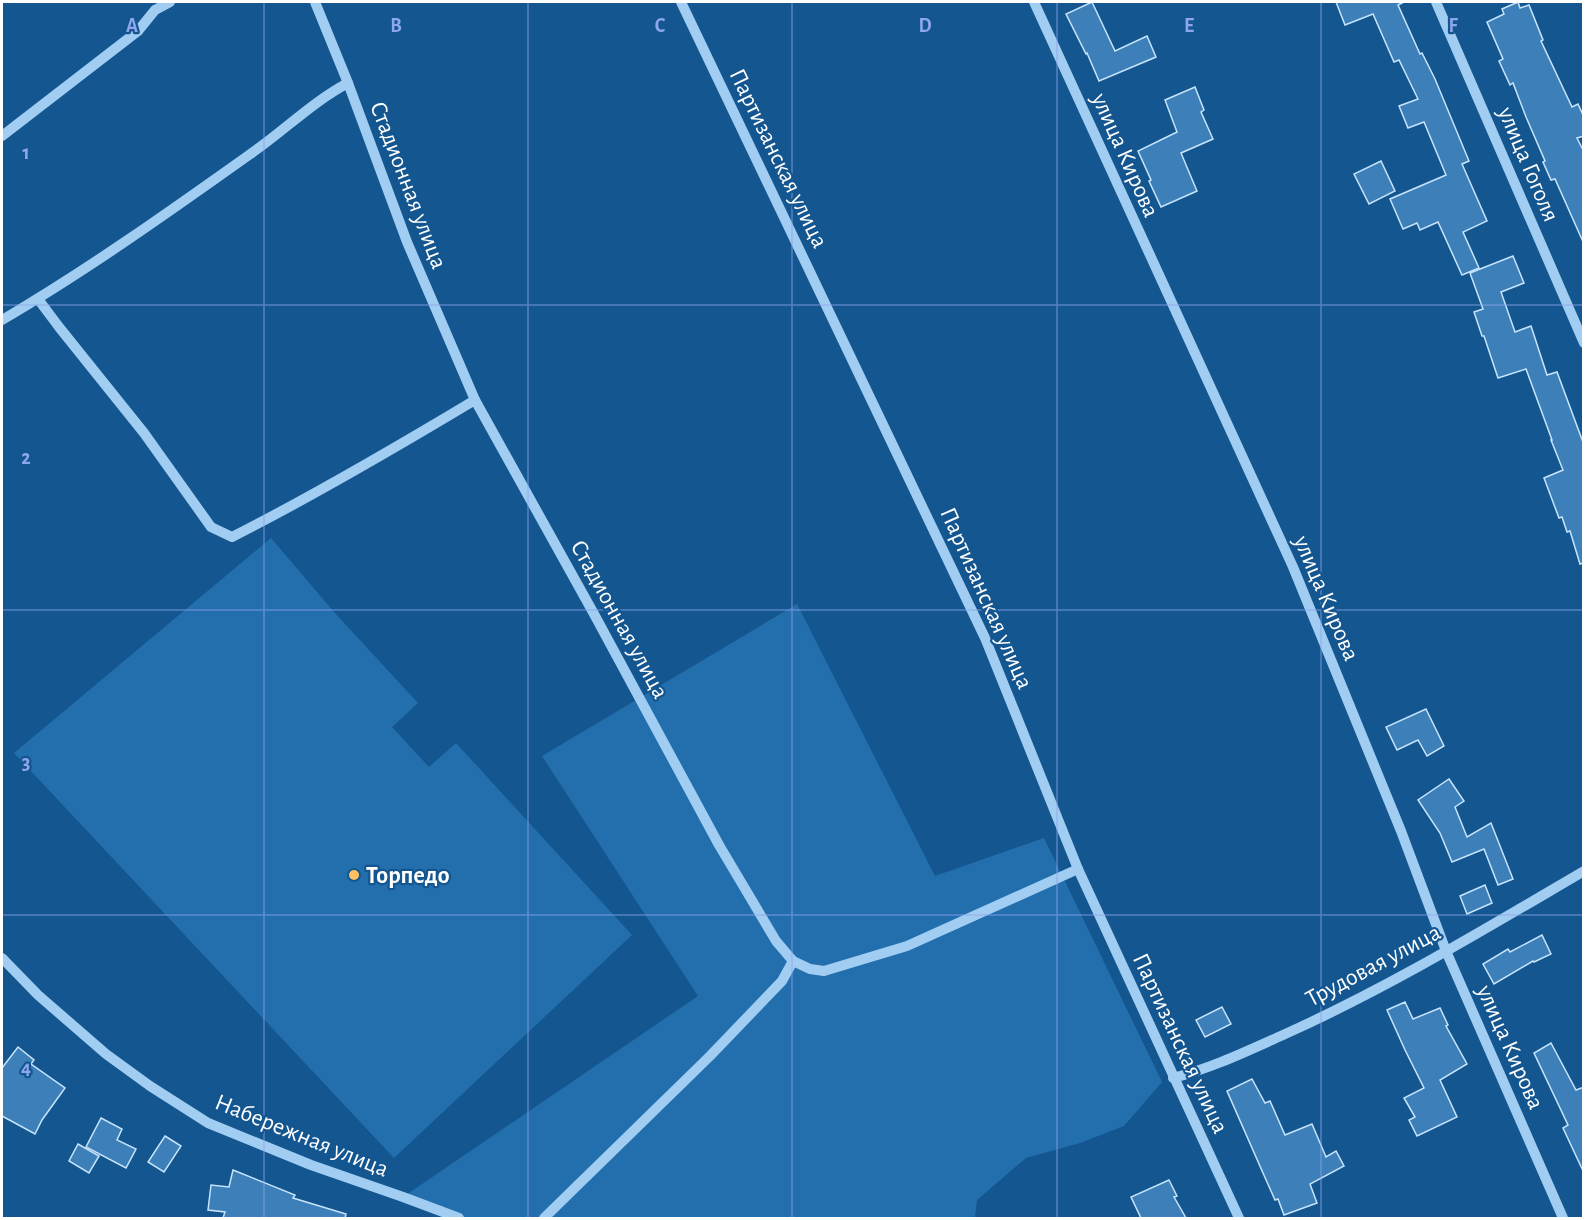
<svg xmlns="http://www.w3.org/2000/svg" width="1585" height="1220" font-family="'Alegreya Sans',sans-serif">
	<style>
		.green { fill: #236fad }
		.building { fill: #3d80b9; stroke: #c7e4fc; stroke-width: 1.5 }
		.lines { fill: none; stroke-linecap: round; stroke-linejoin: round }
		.minor { stroke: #a0cdf1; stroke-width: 10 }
		.grid { fill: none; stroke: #8ea6ec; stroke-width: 1.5; stroke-opacity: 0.55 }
		.poi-dot { fill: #ffc160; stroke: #145690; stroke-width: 2 }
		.labels { text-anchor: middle; stroke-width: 4.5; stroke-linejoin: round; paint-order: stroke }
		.street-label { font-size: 24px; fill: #fff; stroke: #145690 }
		.poi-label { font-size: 24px; font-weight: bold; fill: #fff; stroke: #145690; text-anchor: start }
		.grid-label { font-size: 20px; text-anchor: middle; font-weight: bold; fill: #8ea6ec; stroke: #145690; stroke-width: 4.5; stroke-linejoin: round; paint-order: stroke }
	</style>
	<rect width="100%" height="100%" fill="#145690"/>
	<!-- green -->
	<g class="green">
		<polygon points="271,538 334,612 418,703 392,727 429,767 456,743 632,935 394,1158 14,753"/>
		<polygon points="797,604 935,876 1044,838 1162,1082 1124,1126 1080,1143 1026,1158 977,1200 975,1218 456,1218 403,1197 698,996 542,756"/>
	</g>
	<!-- building -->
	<g class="building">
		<polygon points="1092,2 1115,51 1147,36 1156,57 1099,81 1087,53 1086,54 1066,14"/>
		<polygon points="1336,2 1401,2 1402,3 1398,5 1420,54 1422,53 1435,79 1469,161 1462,164 1487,221 1463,232 1479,268 1462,275 1438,222 1420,230 1417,223 1403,229 1390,199 1446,175 1424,122 1408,128 1399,106 1418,99 1399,60 1394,62 1373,14 1345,25"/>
		<polygon points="1518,2 1520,8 1529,5 1543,40 1541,41 1572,107 1578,104 1584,117 1584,136 1577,138 1584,152 1584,244 1555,179 1551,180 1543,162 1545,161 1526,117 1513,83 1510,85 1499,61 1503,59 1487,22 1504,14 1502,9"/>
		<polygon points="1195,87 1204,110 1201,112 1213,139 1181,153 1197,191 1161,207 1149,181 1151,180 1138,151 1177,132 1165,100"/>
		<polygon points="1381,161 1395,191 1369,204 1354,174"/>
		<polygon points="1513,256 1524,283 1501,292 1515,332 1531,326 1547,375 1557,372 1584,445 1584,563 1580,564 1570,531 1567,532 1562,517 1559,518 1544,478 1563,470 1551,440 1552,440 1526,369 1498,378 1484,336 1482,336 1474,312 1483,309 1470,273"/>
		<polygon points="1426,709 1444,746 1427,756 1418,740 1397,750 1386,727"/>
		<polygon points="1449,779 1464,801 1455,807 1467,837 1491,823 1513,879 1498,885 1484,849 1452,862 1440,833 1418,800"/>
		<polygon points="1485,885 1492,903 1467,914 1460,896"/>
		<polygon points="1542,935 1551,954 1534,962 1533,961 1494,984 1483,964 1508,949 1510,952"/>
		<polygon points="1405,1002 1413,1019 1440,1008 1448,1025 1446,1026 1467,1064 1440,1080 1457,1117 1417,1136 1409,1120 1415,1117 1404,1098 1424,1088 1405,1050 1387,1010"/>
		<polygon points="1222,1007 1231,1024 1205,1037 1196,1020"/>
		<polygon points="1551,1043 1576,1090 1584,1087 1584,1173 1563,1128 1568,1125 1534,1053"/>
		<polygon points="18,1047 34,1060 31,1064 65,1088 42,1120 35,1134 2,1116 2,1068"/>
		<polygon points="1252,1079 1265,1103 1270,1101 1285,1135 1312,1124 1326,1157 1336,1151 1344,1166 1310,1184 1317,1203 1284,1215 1278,1199 1275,1200 1263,1173 1227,1091"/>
		<polygon points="101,1118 122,1129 117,1140 136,1149 126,1168 86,1147"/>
		<polygon points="165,1136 181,1146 164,1172 148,1162"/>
		<polygon points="78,1144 99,1156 89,1173 69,1161"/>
		<polygon points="233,1170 295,1195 293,1198 346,1214 345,1218 223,1218 225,1212 208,1210 211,1185 229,1187"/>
		<polygon points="1169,1180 1177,1196 1174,1197 1186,1218 1141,1218 1131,1197"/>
	</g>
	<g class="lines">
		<!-- minor -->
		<g class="minor">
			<polyline points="315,2 348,83 407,242 475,400 594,614 719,845 776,941 793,961 810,969 824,971 907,946 1078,869"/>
			<polyline points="681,2 985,638 1078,869 1239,1218"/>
			<polyline points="1034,2 1293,567 1401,831 1446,951 1563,1218"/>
			<polyline points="1436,2 1584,343"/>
			<polyline points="2,136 138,31 155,10 170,2"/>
			<path d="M 38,299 L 59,327 L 144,433 L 211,527 L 232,537 C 315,495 395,448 475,400"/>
			<path d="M 2,320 C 89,269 173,209 256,150 C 287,128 314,101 348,83"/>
			<polyline points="2,958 38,995 106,1054 150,1086 208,1123 311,1165 403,1197 459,1218"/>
			<path d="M 1173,1078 C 1212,1068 1247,1051 1283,1035 C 1388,988 1485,929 1584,871"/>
			<polyline points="544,1218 710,1056 782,981 793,961"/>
		</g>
	</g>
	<!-- grid -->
	<path class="grid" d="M 264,2 L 264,1218M 528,2 L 528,1218M 792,2 L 792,1218M 1057,2 L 1057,1218M 1321,2 L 1321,1218M 2,305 L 1584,305M 2,610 L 1584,610M 2,915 L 1584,915"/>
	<!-- markers -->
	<circle class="poi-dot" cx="354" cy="875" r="6"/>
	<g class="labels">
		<!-- street labels -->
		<g class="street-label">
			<text transform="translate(1126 155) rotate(66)" y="8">улица Кирова</text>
			<text transform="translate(779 158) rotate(64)" y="8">Партизанская улица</text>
			<text transform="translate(1529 164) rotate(67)" y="8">улица Гоголя</text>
			<text transform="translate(409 185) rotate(69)" y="8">Стадионная улица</text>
			<text transform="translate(987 598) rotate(66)" y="8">Партизанская улица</text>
			<text transform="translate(1327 598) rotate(67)" y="8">улица Кирова</text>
			<text transform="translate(620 619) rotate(61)" y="8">Стадионная улица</text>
			<text transform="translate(1373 965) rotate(-28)" y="8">Трудовая улица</text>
			<text transform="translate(1181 1043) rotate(65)" y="8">Партизанская улица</text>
			<text transform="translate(1511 1047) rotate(66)" y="8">улица Кирова</text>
			<text transform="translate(302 1135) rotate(22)" y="8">Набережная улица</text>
		</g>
		<!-- poi labels -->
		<g class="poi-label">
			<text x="366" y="883">Торпедо</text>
		</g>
	</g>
	<g class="grid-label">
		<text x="132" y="32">A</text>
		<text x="396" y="32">B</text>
		<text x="660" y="32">C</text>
		<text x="925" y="32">D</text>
		<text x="1189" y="32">E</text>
		<text x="1453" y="32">F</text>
		<text x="26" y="159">1</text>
		<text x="26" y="464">2</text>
		<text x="26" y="769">3</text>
		<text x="26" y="1074">4</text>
	</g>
	<!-- border -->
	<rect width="1585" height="1220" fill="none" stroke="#ffffff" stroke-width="6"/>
</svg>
